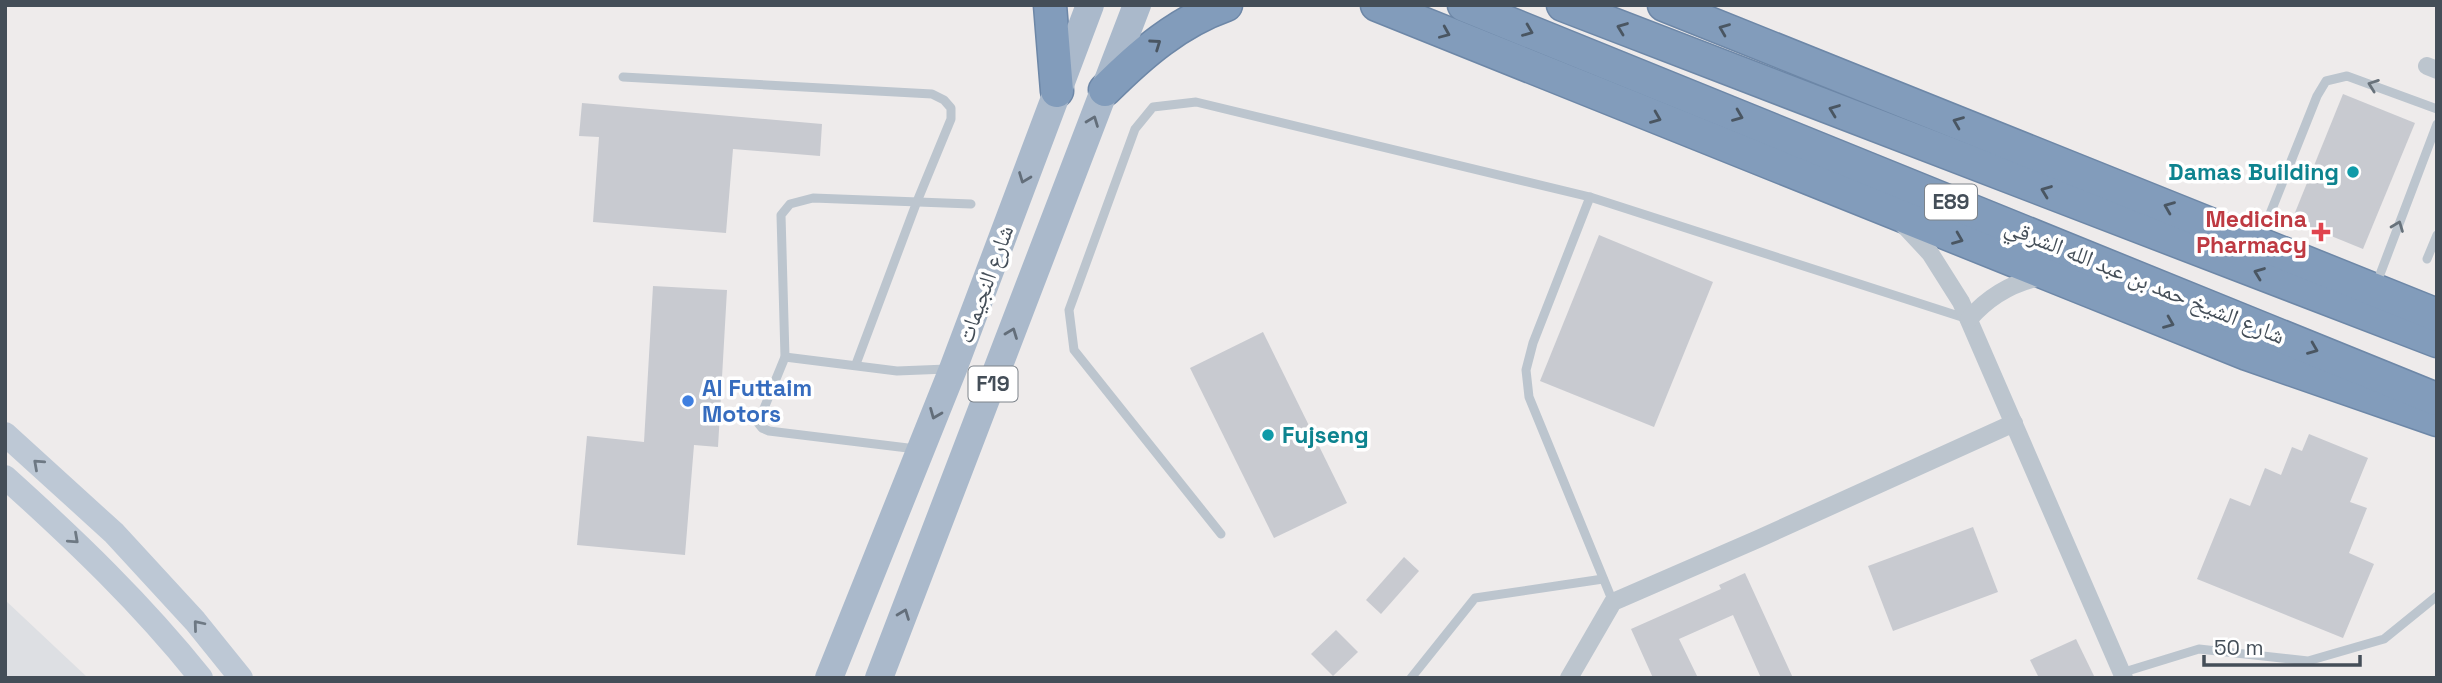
<svg xmlns="http://www.w3.org/2000/svg" width="2442" height="683" font-family="'Space Grotesk','Noto Naskh Arabic',sans-serif">
	<style>
		.airport { fill: #dddfe3 }
		.building { fill: #c8cad0 }
		.lines { fill: none; stroke-linecap: round; stroke-linejoin: round }
		.highway-casing { stroke: #6d87a7; stroke-width: 35 }
		.lane { stroke: #bcc5ce; stroke-width: 9 }
		.street { stroke: #bcc5ce; stroke-width: 18 }
		.secondary { stroke: #bdc8d5; stroke-width: 24 }
		.primary { stroke: #aab9cb; stroke-width: 28 }
		.highway { stroke: #829cbb; stroke-width: 32 }
		.oneway { stroke: #4a5662 }
		.oneway2 { stroke: #68727b }
		.oneway3 { stroke: #636e7a }
		.oneway4 { stroke: #6e7984 }
		.culture-dot { fill: #0f9aa8; stroke: #fff; stroke-width: 2.5 }
		.health-dot { fill: #e0444e; stroke: #fff; stroke-width: 2.5 }
		.shop-dot { fill: #3f7fe0; stroke: #fff; stroke-width: 2.5 }
		.labels { text-anchor: middle; stroke-width: 7; stroke-linejoin: round; paint-order: stroke }
		.shield { fill: #fff; stroke: #7c838a; stroke-width: 2 }
		.shield-label { font-size: 21px; font-weight: bold; fill: #444e58 }
		.culture-label { font-size: 23px; font-weight: bold; fill: #0d838f; stroke: #fff; text-anchor: end }
		.health-label { font-size: 23px; font-weight: bold; fill: #be3a42; stroke: #fff; text-anchor: end }
		.street-label { font-size: 23px; fill: #444e58; stroke: #fff }
		.shop-label { font-size: 23px; font-weight: bold; fill: #366cbe; stroke: #fff; text-anchor: start }
	</style>
	<rect width="100%" height="100%" fill="#eeebeb"/>
	<!-- airport -->
	<polygon class="airport" points="5,600 88,678 5,678"/>
	<!-- building -->
	<g class="building">
		<polygon points="2343,94 2415,123 2363,249 2292,220"/>
		<polygon points="582,103 822,124 820,156 733,149 726,233 593,222 599,137 579,136"/>
		<polygon points="1599,235 1713,282 1654,427 1540,381"/>
		<polygon points="653,286 727,290 718,447 694,445 685,555 577,545 587,436 644,442"/>
		<polygon points="1263,332 1347,503 1274,538 1190,368"/>
		<polygon points="2309,434 2368,458 2350,502 2367,508 2349,553 2374,564 2343,638 2197,579 2230,498 2250,506 2265,468 2281,475 2292,447 2302,451"/>
		<polygon points="1973,527 1998,592 1893,631 1868,566"/>
		<polygon points="1404,557 1419,571 1381,614 1366,600"/>
		<polygon points="1745,573 1793,678 1761,678 1733,615 1679,639 1698,678 1653,678 1631,629 1721,589 1719,585"/>
		<polygon points="1336,630 1358,652 1333,676 1311,654"/>
		<polygon points="2076,639 2095,678 2039,678 2030,660"/>
	</g>
	<g class="lines">
		<!-- highway casing -->
		<g class="highway-casing">
			<g id="highway">
				<polyline points="1050,5 1057,91"/>
				<polyline points="1377,5 2247,354 2437,420"/>
				<polyline points="1464,5 2436,399"/>
				<polyline points="1563,5 2437,341"/>
				<polyline points="1664,5 2437,315"/>
				<path d="M 1105,90 C 1141,54 1178,22 1226,5"/>
			</g>
		</g>
		<!-- lane -->
		<g class="lane">
			<polyline points="623,77 932,94 944,100 951,108 951,119 916,204 856,364"/>
			<polyline points="1590,197 1533,343 1526,370 1529,397 1613,602"/>
			<polyline points="2260,239 2317,96 2326,81 2347,76 2437,109"/>
			<polyline points="2427,259 2437,235"/>
			<polyline points="2376,285 2437,124"/>
			<polyline points="785,357 897,371 947,369"/>
			<polyline points="916,449 769,431 762,428 758,423 785,357 781,215 790,204 813,198 971,204"/>
			<polyline points="1221,534 1074,350 1069,310 1135,129 1153,107 1196,102 1590,197 1968,319"/>
			<polyline points="2121,673 2199,649 2308,661 2384,639 2437,596"/>
			<polyline points="1411,678 1475,598 1603,579"/>
		</g>
		<!-- street -->
		<g class="street">
			<polyline points="2427,66 2437,70"/>
			<polyline points="1903,224 1930,253 1961,302 2124,678"/>
			<path d="M 1969,319 C 1990,295 2014,281 2046,276"/>
			<polyline points="1569,678 1613,602 1758,539 2014,423"/>
		</g>
		<!-- secondary -->
		<g class="secondary">
			<polyline points="5,434 114,533 195,621 241,678"/>
			<path d="M 5,477 C 75,540 142,604 201,678"/>
		</g>
		<!-- primary -->
		<g class="primary">
			<polyline points="829,678 953,369 1090,5"/>
			<polyline points="879,678 1137,5"/>
		</g>
		<!-- highway -->
		<use href="#highway" class="highway"/>
	</g>
	<!-- one-way arrows -->
	<defs><path id="oneway-chevron" d="M-2-3.5L2.5 0L-2 3.5" fill="none" stroke-width="1.6" stroke-linecap="round" stroke-linejoin="round" transform="scale(1.75)"/></defs>
	<g class="oneway">
		<use href="#oneway-chevron" transform="translate(1622 28) rotate(-159)"/>
		<use href="#oneway-chevron" transform="translate(1724 29) rotate(-158)"/>
		<use href="#oneway-chevron" transform="translate(1528 31) rotate(22)"/>
		<use href="#oneway-chevron" transform="translate(1445 33) rotate(23)"/>
		<use href="#oneway-chevron" transform="translate(1156 44) rotate(-35)"/>
		<use href="#oneway-chevron" transform="translate(1834 110) rotate(-159)"/>
		<use href="#oneway-chevron" transform="translate(1738 116) rotate(22)"/>
		<use href="#oneway-chevron" transform="translate(1656 118) rotate(22)"/>
		<use href="#oneway-chevron" transform="translate(1958 122) rotate(-158)"/>
		<use href="#oneway-chevron" transform="translate(2046 191) rotate(-159)"/>
		<use href="#oneway-chevron" transform="translate(2169 207) rotate(-158)"/>
		<use href="#oneway-chevron" transform="translate(1958 239) rotate(22)"/>
		<use href="#oneway-chevron" transform="translate(2259 273) rotate(-159)"/>
		<use href="#oneway-chevron" transform="translate(2169 323) rotate(22)"/>
		<use href="#oneway-chevron" transform="translate(2313 349) rotate(22)"/>
	</g>
	<g class="oneway2">
		<use href="#oneway-chevron" transform="translate(2373 85) rotate(-160)"/>
		<use href="#oneway-chevron" transform="translate(2398 226) rotate(-69)"/>
	</g>
	<g class="oneway3">
		<use href="#oneway-chevron" transform="translate(1093 121) rotate(-69)"/>
		<use href="#oneway-chevron" transform="translate(1024 178) rotate(111)"/>
		<use href="#oneway-chevron" transform="translate(1012 333) rotate(-69)"/>
		<use href="#oneway-chevron" transform="translate(935 414) rotate(112)"/>
		<use href="#oneway-chevron" transform="translate(904 614) rotate(-69)"/>
	</g>
	<g class="oneway4">
		<use href="#oneway-chevron" transform="translate(38 464) rotate(-138)"/>
		<use href="#oneway-chevron" transform="translate(74 539) rotate(42)"/>
		<use href="#oneway-chevron" transform="translate(198 625) rotate(-130)"/>
	</g>
	<!-- markers -->
	<g class="culture-dot">
		<circle cx="2353" cy="172" r="7"/>
		<circle cx="1268" cy="435" r="7"/>
	</g>
	<path class="health-dot" d="M2317.5 221.5h7v7h7v7h-7v7h-7v-7h-7v-7h7z"/>
	<circle class="shop-dot" cx="688" cy="401" r="7"/>
	<g class="labels">
		<!-- shield labels -->
		<g class="shield">
			<rect x="1925" y="184.5" width="52" height="35" rx="5"/>
			<rect x="968.5" y="366.5" width="49" height="35" rx="5"/>
		</g>
		<g class="shield-label">
			<text x="1951" y="209">E89</text>
			<text x="993" y="391">F19</text>
		</g>
		<!-- culture labels -->
		<g class="culture-label">
			<text x="2339" y="180">Damas Building</text>
			<text x="1282" y="443" text-anchor="start">Fujseng</text>
		</g>
		<!-- health labels -->
		<g class="health-label">
			<text x="2307" y="227">Medicina<tspan x="2307" dy="26">Pharmacy</tspan></text>
		</g>
		<!-- street labels -->
		<g class="street-label">
			<text transform="translate(2145 281) rotate(22)" y="8">شارع الشيخ حمد بن عبد الله الشرقي</text>
			<text transform="translate(985 284) rotate(-70)" y="8">شارع النجيمات</text>
		</g>
		<!-- shop labels -->
		<g class="shop-label">
			<text x="702" y="396">Al Futtaim<tspan x="702" dy="26">Motors</tspan></text>
		</g>
	</g>
	<!-- border -->
	<rect width="2442" height="683" fill="none" stroke="#444e58" stroke-width="14"/>
	<!-- scale -->
	<path d="M2204 655v10h156v-10" fill="none" stroke="#444e58" stroke-width="3.5"/>
	<text x="2214" y="655" font-size="21" fill="#444e58" stroke="#ffffff" stroke-width="5" paint-order="stroke">50 m</text>
</svg>
